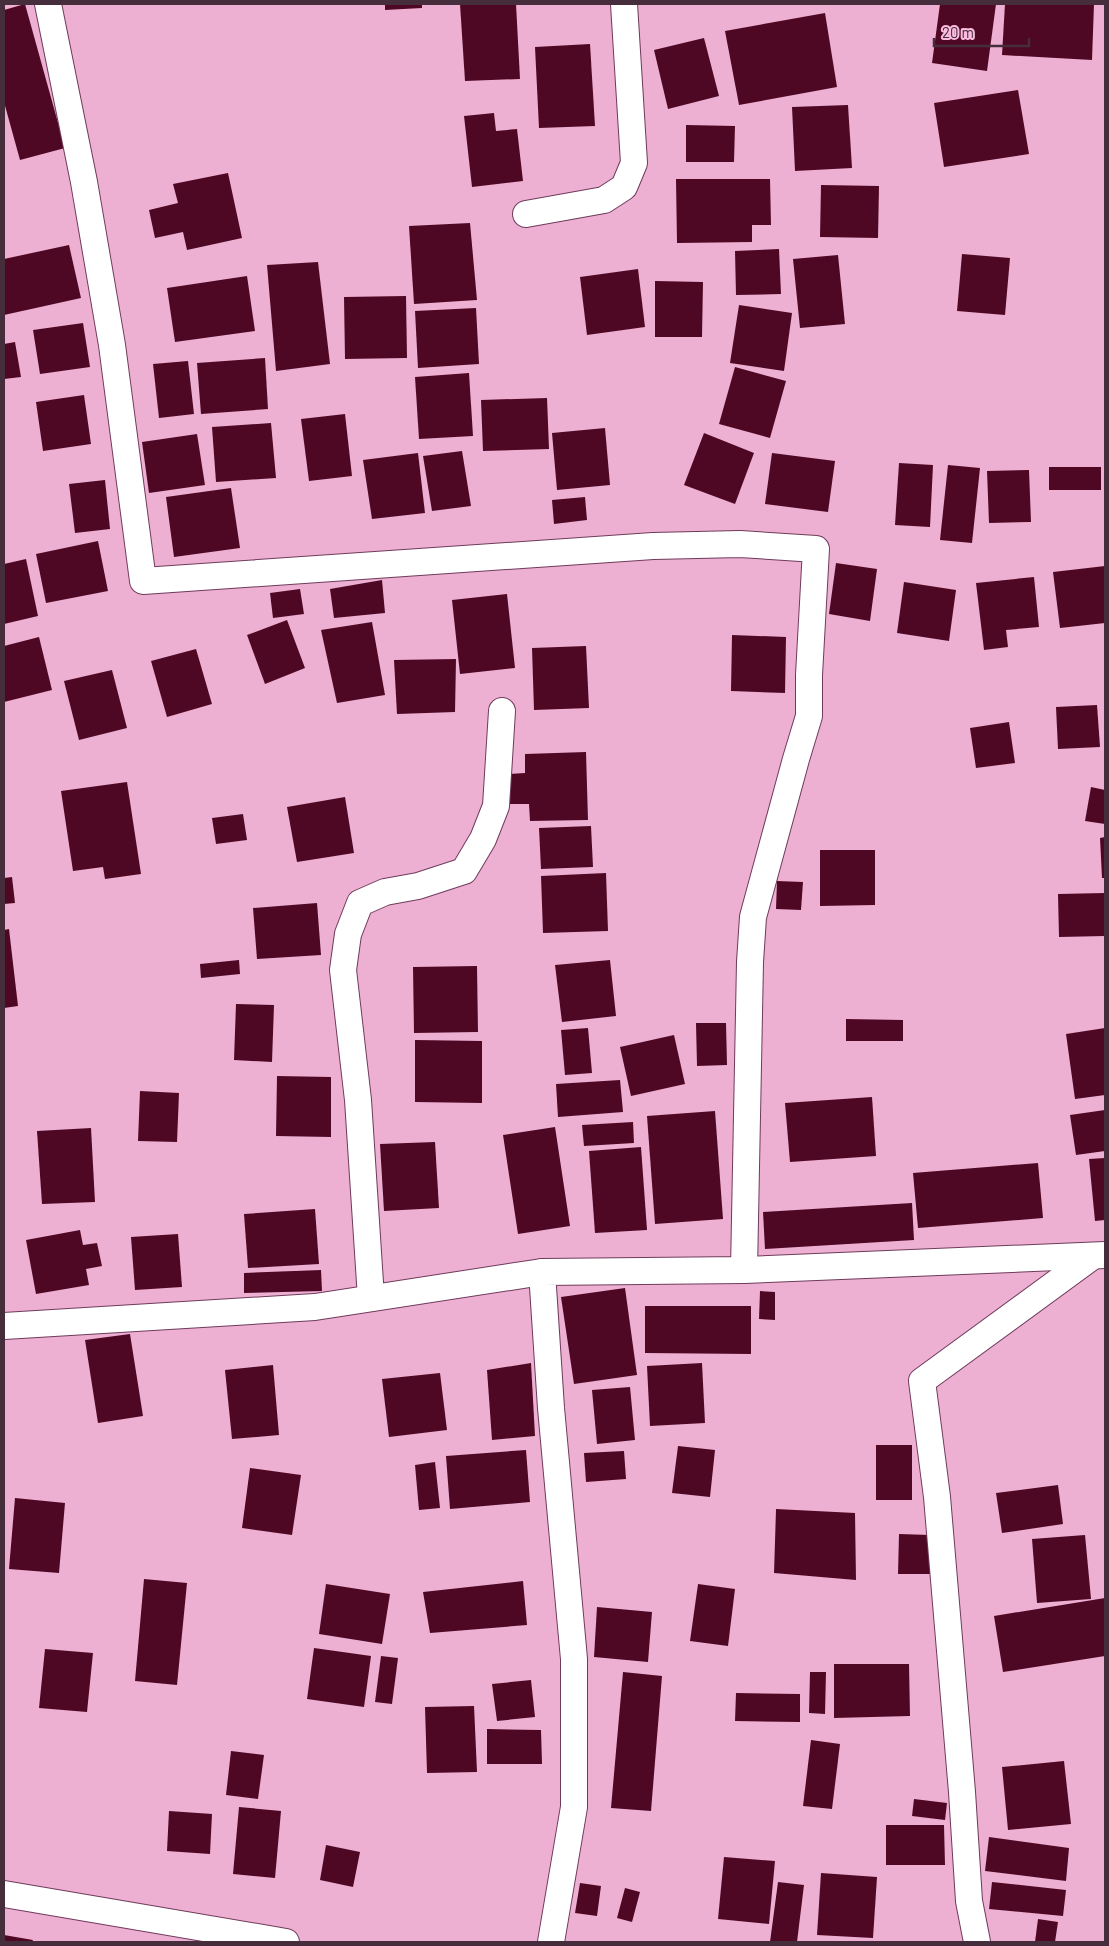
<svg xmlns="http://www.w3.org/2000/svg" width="1109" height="1946" font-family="Barlow,sans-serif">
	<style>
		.building { fill: #4f0824 }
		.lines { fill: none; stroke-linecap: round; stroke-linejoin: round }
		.street-casing { stroke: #6f3b5b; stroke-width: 28 }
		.street { stroke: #fff; stroke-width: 26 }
	</style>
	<rect width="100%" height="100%" fill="#edb0d3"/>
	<!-- building -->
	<g class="building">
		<polygon points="25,4 65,148 20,160 4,102 4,10"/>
		<polygon points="385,4 422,4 422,8 385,10"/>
		<polygon points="460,4 516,4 520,79 465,81"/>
		<polygon points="940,4 996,4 987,71 932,63"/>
		<polygon points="1005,4 1094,4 1092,60 1002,55"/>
		<polygon points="825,13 837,87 739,105 725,31"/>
		<polygon points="704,38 719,96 668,109 654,50"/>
		<polygon points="590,44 595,126 539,128 535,47"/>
		<polygon points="1018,90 1029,154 944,167 934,103"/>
		<polygon points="848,105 852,168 795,171 792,107"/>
		<polygon points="494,113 496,131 517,129 523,181 472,187 464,116"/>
		<polygon points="686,125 735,126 734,162 686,162"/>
		<polygon points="228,173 242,238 187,250 183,232 155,238 149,210 178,203 173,184"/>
		<polygon points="676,179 770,179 771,225 752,225 752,242 677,243"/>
		<polygon points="821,185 879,186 878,238 820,237"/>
		<polygon points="470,223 477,300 414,304 409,226"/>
		<polygon points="69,245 81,298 4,315 4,259"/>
		<polygon points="779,249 781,294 736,295 735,251"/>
		<polygon points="962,254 1010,258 1005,315 957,311"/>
		<polygon points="838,255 845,324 800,328 793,259"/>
		<polygon points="318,262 330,364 276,371 267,265"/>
		<polygon points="638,269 645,327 587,335 580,277"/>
		<polygon points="247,276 255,331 175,342 167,288"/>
		<polygon points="655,281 703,282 702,337 655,337"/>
		<polygon points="406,296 407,358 345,359 344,297"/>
		<polygon points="739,305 792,313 784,371 730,363"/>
		<polygon points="476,308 479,364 418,368 415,311"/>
		<polygon points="83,323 90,367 40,374 33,330"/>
		<polygon points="15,342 21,377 4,379 4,344"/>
		<polygon points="265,358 268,409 201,414 197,363"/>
		<polygon points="188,361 194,414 159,418 153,364"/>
		<polygon points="735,367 786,381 770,438 719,424"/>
		<polygon points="469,373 473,436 419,439 415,377"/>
		<polygon points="84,395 91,444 43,451 36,402"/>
		<polygon points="547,398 549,449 483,451 481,400"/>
		<polygon points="345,414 352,476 309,481 301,419"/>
		<polygon points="271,423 276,478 216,482 212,427"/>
		<polygon points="605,428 610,485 557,490 552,433"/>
		<polygon points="704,433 754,453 735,504 684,485"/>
		<polygon points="197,434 205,485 149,493 142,442"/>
		<polygon points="462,451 471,506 432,511 423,456"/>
		<polygon points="418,453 425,513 372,519 363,460"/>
		<polygon points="772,453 835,461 828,512 765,504"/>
		<polygon points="899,463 933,465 930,527 895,525"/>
		<polygon points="948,465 980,468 972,543 940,540"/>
		<rect x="1049" y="467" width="52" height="23"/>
		<polygon points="1029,470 1031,522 989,523 987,471"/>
		<polygon points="105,480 110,529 75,533 69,484"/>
		<polygon points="231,488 240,548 174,557 166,497"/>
		<polygon points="585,497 587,520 554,524 552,500"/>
		<polygon points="98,541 108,591 46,603 36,554"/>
		<polygon points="26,559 38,616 4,624 4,564"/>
		<polygon points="836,563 877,569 870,621 829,614"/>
		<polygon points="1105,566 1105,623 1060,628 1053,572"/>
		<polygon points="1034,577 1039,627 1006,630 1008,647 984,650 976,583"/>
		<polygon points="382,580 385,613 334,618 330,589"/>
		<polygon points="904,582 956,590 949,641 897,633"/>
		<polygon points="300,589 304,614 273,618 270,593"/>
		<polygon points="507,594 515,668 460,674 452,600"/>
		<polygon points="287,620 305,668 265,684 247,635"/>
		<polygon points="372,622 385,695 337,703 321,630"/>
		<polygon points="732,635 786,637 785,693 731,691"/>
		<polygon points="39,637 52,690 4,702 4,646"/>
		<polygon points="586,646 589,708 534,710 532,648"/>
		<polygon points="196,649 212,704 167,717 151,661"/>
		<polygon points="456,659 455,712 397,714 394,660"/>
		<polygon points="112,670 127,728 79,740 64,681"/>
		<polygon points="1097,705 1100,747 1058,749 1056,707"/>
		<polygon points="1009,722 1015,763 976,768 970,728"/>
		<polygon points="586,752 588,820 530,821 529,804 510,804 509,774 525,773 525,754"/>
		<polygon points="127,782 141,874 105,879 103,867 73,871 61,791"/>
		<polygon points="1091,787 1105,790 1105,824 1085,821"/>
		<polygon points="345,797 354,853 297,862 287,807"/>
		<polygon points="243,814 247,840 216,844 212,818"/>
		<polygon points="591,826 593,867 541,869 539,828"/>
		<polygon points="1105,837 1105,878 1102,878 1100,838"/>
		<polygon points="820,850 875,850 875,905 820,906"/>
		<polygon points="606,873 608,931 543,933 541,876"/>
		<polygon points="12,877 15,903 4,904 4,878"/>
		<polygon points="777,881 803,882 801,910 776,909"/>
		<polygon points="1105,893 1105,936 1059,937 1058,894"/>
		<polygon points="317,903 321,955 257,959 253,908"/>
		<polygon points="9,929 18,1006 4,1008 4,930"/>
		<polygon points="239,960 240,974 201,978 200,964"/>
		<polygon points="610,960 616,1016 562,1022 555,965"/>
		<polygon points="477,966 478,1032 414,1033 413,967"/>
		<polygon points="236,1004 274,1005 272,1062 234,1060"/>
		<polygon points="846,1019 903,1020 903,1041 846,1041"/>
		<polygon points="696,1023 726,1023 727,1065 697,1066"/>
		<polygon points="588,1028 592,1073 565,1075 561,1030"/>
		<polygon points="1105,1028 1105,1095 1075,1099 1066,1034"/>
		<polygon points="674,1035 685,1084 631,1096 620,1047"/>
		<polygon points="415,1040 482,1041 482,1103 415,1102"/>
		<polygon points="277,1076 331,1077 331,1137 276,1136"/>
		<polygon points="620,1080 623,1112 558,1117 556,1084"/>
		<polygon points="140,1091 179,1093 177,1142 138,1141"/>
		<polygon points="872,1097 876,1156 790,1162 785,1103"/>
		<polygon points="1105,1110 1105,1151 1076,1155 1070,1115"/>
		<polygon points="715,1111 723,1219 655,1224 647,1116"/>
		<polygon points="633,1122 634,1143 584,1146 582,1125"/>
		<polygon points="555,1127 570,1226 518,1234 503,1135"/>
		<polygon points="91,1128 95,1202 42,1204 37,1131"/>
		<polygon points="435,1142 439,1208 384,1211 380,1144"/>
		<polygon points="641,1147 647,1230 595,1233 589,1151"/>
		<polygon points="1105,1158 1105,1220 1095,1221 1089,1159"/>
		<polygon points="1038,1163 1043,1218 918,1228 913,1173"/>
		<polygon points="912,1203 914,1240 765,1249 763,1212"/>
		<polygon points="315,1209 319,1264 248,1268 244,1214"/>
		<polygon points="80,1230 83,1245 97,1243 102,1266 86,1269 89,1285 36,1294 26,1240"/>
		<polygon points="178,1234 182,1287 135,1290 131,1237"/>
		<polygon points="321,1270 322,1291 244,1293 244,1273"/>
		<polygon points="625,1288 637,1375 574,1384 561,1297"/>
		<polygon points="760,1291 775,1292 775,1320 759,1319"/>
		<polygon points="645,1306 751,1306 751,1354 645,1353"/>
		<polygon points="130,1334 143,1416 98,1423 85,1340"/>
		<polygon points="531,1363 535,1436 492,1440 487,1370"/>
		<polygon points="702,1363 705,1423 650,1426 647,1366"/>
		<polygon points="273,1365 279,1435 232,1439 225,1370"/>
		<polygon points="440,1373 447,1430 389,1437 382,1379"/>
		<polygon points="630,1387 635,1440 597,1444 592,1390"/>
		<rect x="876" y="1445" width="36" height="55"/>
		<polygon points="678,1446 715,1450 710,1497 672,1493"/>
		<polygon points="526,1450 530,1502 450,1509 446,1456"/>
		<polygon points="624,1451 626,1479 586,1482 584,1453"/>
		<polygon points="435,1462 440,1508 419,1510 415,1465"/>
		<polygon points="250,1468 301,1475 292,1535 242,1528"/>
		<polygon points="1058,1485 1063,1524 1002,1533 996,1493"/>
		<polygon points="15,1498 65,1503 59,1573 9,1569"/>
		<polygon points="776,1509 855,1513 856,1580 774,1573"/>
		<polygon points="899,1534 930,1535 930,1574 898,1574"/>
		<polygon points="1085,1535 1091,1599 1037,1603 1032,1539"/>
		<polygon points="144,1579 187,1583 177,1685 135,1681"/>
		<polygon points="523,1581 527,1625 430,1633 423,1592"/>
		<polygon points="326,1584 390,1594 382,1644 319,1634"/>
		<polygon points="698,1584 735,1589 728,1646 690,1641"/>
		<polygon points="1105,1598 1105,1656 1003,1672 994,1616"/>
		<polygon points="597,1607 652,1612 648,1662 594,1657"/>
		<polygon points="314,1648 371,1656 364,1707 307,1699"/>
		<polygon points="45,1649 93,1653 87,1712 39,1708"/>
		<polygon points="381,1656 398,1658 392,1704 375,1702"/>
		<polygon points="834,1664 909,1664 910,1716 834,1718"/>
		<polygon points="623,1672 662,1676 651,1811 611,1808"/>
		<polygon points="810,1672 826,1672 825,1714 809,1713"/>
		<polygon points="531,1680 535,1717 497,1721 492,1684"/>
		<polygon points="736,1693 800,1694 800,1722 735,1721"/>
		<polygon points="474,1706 477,1772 427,1773 425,1707"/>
		<polygon points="487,1729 541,1730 542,1764 487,1764"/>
		<polygon points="811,1740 840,1744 832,1809 803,1806"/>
		<polygon points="231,1751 264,1755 258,1799 226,1795"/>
		<polygon points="1064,1761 1071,1824 1008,1830 1002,1767"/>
		<polygon points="914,1799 947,1803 945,1820 912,1816"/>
		<polygon points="239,1807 281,1811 275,1878 233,1874"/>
		<polygon points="169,1811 212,1814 210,1854 167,1851"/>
		<polygon points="886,1825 944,1825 945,1865 886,1865"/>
		<polygon points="989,1837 1069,1848 1066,1881 985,1871"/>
		<polygon points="326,1845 360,1852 353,1887 320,1880"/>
		<polygon points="724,1857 775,1861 769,1924 718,1919"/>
		<polygon points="821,1873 877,1877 873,1938 817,1935"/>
		<polygon points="778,1882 804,1885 797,1942 770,1942"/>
		<polygon points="992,1882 1066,1890 1063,1916 989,1909"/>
		<polygon points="580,1883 601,1886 597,1916 575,1913"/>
		<polygon points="625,1888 640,1892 632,1922 617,1918"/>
		<polygon points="1038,1919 1058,1922 1055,1942 1035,1942"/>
		<polygon points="4,1935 33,1940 32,1942 4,1942"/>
	</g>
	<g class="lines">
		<!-- street casing -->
		<g class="street-casing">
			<g id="street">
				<polyline points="48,4 84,182 112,345 143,581 653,546 740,544 816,549 809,675 809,716 796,759 753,917 750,962 744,1270"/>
				<polyline points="526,214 604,200 624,187 634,163 624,4"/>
				<polyline points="371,1298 358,1100 343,970 348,934 360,903 385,892 418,886 464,871 483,839 496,806 502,711"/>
				<polyline points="4,1326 315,1307 542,1272"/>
				<polyline points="4,1894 286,1942"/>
				<polyline points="551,1942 574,1807 574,1659 551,1408 542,1272 744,1270 1105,1255"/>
				<polyline points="977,1942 969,1901 962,1792 937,1497 922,1381 1093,1256"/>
			</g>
		</g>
		<!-- street -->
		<use href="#street" class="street"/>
	</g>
	<!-- border -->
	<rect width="1109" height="1946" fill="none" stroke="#452d3b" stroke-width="10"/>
	<!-- scale -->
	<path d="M934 38v8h95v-8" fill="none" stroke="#452d3b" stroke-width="2.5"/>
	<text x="942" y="38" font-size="15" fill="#452d3b" stroke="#fbbce0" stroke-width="4" paint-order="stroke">20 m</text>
</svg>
